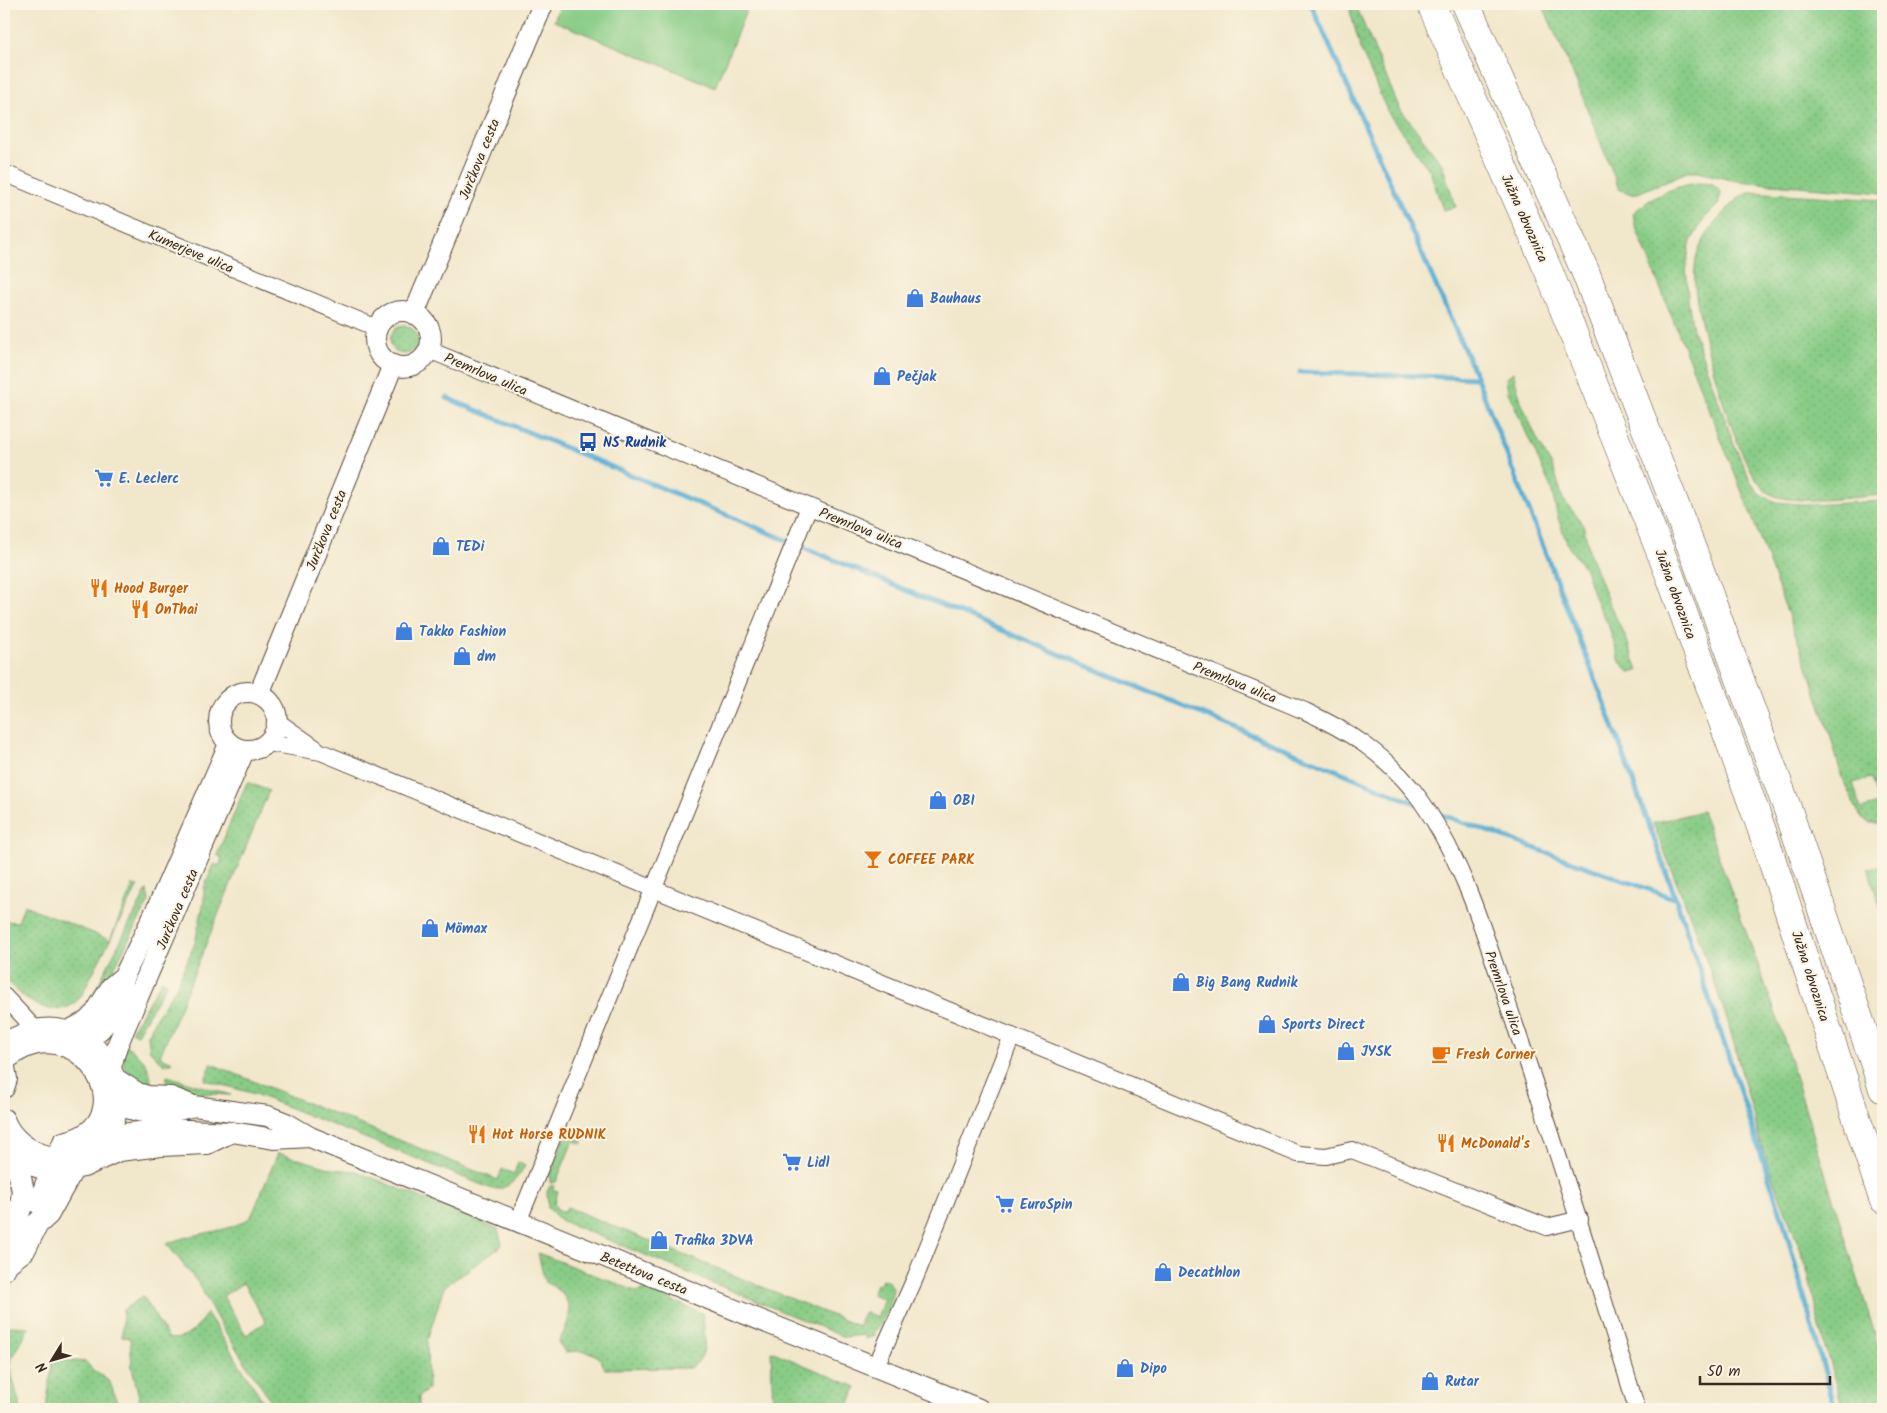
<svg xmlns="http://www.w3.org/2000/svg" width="1887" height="1413" font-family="Kalam,sans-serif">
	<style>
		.grass { fill: url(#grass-dots); stroke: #627b52; fill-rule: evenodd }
		.garden { fill: #88cc86; stroke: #627b52 }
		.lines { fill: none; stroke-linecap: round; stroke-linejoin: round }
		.stream { stroke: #57add4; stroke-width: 5 }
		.minor-casing { stroke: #564638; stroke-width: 18 }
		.tertiary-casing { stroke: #564638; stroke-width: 22 }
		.secondary-casing { stroke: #564638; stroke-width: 24 }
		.motorway-casing { stroke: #564638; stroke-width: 29 }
		.minor { stroke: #fff; stroke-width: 16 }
		.tertiary { stroke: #fff; stroke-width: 20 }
		.secondary { stroke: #fff; stroke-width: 22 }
		.motorway { stroke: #fff; stroke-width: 28 }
		.labels { text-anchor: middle; stroke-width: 4; stroke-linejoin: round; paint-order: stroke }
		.street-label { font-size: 14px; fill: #3b2a1e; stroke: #fcf5e5 }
		.shop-label { font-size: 14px; font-weight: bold; fill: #366cbe; stroke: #fcf5e5; text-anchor: start }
		.transit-label { font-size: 14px; font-weight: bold; fill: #164399; stroke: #fcf5e5; text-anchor: start }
		.food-label { font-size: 14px; font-weight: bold; fill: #c56008; stroke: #fcf5e5; text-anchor: start }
	</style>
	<defs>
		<pattern id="grass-dots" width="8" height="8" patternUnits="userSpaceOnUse" patternTransform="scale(1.25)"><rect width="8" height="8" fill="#88cc86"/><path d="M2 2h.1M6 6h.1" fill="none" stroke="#76af73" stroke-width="1.8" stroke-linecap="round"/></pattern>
	</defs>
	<rect width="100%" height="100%" fill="#fcf5e5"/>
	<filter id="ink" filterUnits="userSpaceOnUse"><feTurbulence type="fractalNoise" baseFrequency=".02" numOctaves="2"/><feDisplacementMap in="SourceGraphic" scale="10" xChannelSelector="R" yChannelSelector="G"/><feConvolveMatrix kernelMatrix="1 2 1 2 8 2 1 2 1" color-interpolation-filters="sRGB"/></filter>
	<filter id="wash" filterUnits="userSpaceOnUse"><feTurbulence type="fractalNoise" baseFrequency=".0096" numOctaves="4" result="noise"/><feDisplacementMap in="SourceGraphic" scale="20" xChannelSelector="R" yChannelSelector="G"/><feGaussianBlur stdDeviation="1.12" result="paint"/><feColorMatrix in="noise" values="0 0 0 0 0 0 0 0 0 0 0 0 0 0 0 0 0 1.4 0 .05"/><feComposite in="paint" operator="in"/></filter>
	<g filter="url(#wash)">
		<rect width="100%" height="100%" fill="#f1e7cb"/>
		<!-- grass -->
		<g class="grass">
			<polygon points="1348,4 1355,4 1399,107 1442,164 1456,207 1443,210 1430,171 1388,113 1361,50"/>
			<polygon points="1542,4 1883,4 1883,193 1736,181 1698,172 1687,172 1638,193 1631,194 1619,189 1577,83"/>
			<path d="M 1697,183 L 1713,184 L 1721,193 L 1718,205 L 1704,219 L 1691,241 L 1686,264 L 1688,299 L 1693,330 L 1732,439 L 1751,483 L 1760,494 L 1776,502 L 1811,505 L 1883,501 L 1883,823 L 1869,823 L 1860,816 L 1842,778 L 1831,737 L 1803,655 L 1752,517 L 1635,225 L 1633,213 C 1651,197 1673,186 1697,183 ZM 1871,778 L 1879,804 L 1861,809 L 1853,783 Z"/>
			<path d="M 1749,192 L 1883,200 L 1883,495 C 1854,497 1795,506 1770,494 C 1739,478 1703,337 1697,301 C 1694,288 1694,271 1696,259 C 1698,241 1732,198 1749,192 Z"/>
			<circle cx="404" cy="340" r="14"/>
			<polygon points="1513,372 1521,401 1536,437 1554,470 1563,499 1583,524 1590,554 1607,599 1626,638 1638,671 1630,673 1620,662 1608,624 1595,600 1585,569 1568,546 1558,518 1551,488 1508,392 1506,378"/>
			<polygon points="247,782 269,791 160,1056 172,1062 164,1065 150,1051 148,1036 156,1017 175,989 195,943 204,901 204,888 214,864 219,866 222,858 217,855"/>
			<polygon points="1702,811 1777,1017 1872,1325 1883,1364 1883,1409 1843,1409 1822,1337 1806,1265 1764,1155 1728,1022 1697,933 1653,823"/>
			<polygon points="1883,865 1883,916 1868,868"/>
			<path d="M 133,885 L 138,886 L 81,996 C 59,1026 21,1000 4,977 L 4,921 L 18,922 L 24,905 L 110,940 Z"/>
			<polygon points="147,890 149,901 96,1003 91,998"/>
			<polygon points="162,980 167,983 137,1034 131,1031"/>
			<path d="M 125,1044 C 143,1058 154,1068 150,1091 C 127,1076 120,1074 125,1044 Z"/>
			<path d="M 211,1064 L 498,1180 L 502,1169 L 514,1174 L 518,1162 L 525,1165 C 518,1178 509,1190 492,1189 L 255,1094 L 205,1080 Z"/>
			<polygon points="167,1076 231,1095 165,1092"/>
			<polygon points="573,1134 581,1136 583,1142 582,1144 573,1141 556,1182 550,1183 551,1177 549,1176 564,1140"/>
			<path d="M 278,1153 L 333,1169 L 356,1171 L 498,1229 L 502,1244 L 499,1248 L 444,1287 L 427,1341 L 428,1390 L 419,1396 L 419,1409 L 276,1409 L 220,1324 L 198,1283 L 167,1244 C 194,1231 225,1235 251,1217 ZM 243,1283 L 266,1322 L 246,1335 L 223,1296 Z"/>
			<path d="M 550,1186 L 554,1186 L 553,1190 L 558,1192 L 554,1204 L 557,1209 L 565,1212 L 567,1207 L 858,1326 L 865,1312 L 877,1317 L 884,1299 L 872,1294 L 876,1284 L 879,1285 L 882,1280 L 887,1280 L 893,1289 C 891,1302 885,1324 873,1332 L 875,1336 L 866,1339 L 864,1335 L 844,1337 L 560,1220 L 548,1208 L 547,1192 Z"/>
			<path d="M 538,1253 L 638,1292 L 644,1289 L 702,1313 C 705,1330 710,1360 689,1368 L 605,1369 C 597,1348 584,1351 565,1352 L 558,1342 C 575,1316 574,1296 545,1282 Z"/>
			<path d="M 143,1296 L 168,1338 C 188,1342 196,1327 207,1313 L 268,1409 L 46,1409 L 52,1364 L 61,1360 L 86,1362 L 93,1370 L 110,1382 L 119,1408 L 141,1405 L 132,1367 L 130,1338 L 122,1337 L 123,1310 Z"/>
			<polygon points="8,1326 29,1327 9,1365 21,1409 4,1409 4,1328"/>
			<polygon points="771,1351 856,1387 848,1409 773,1409"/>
		</g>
		<!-- garden -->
		<polygon class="garden" points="561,4 749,4 715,87 554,21"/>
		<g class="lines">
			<!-- stream -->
			<g class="stream">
				<polyline points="1311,4 1477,378 1606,707 1676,899 1783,1220 1835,1409"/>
				<polyline points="1300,372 1477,378"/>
				<polyline points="447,398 1417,804"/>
				<polyline points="1434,812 1676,899"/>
			</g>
		</g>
	</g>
	<g filter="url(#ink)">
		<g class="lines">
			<!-- minor casing -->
			<g class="minor-casing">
				<g id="minor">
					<polyline points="4,173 377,328"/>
					<path d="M 429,350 L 1305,711 C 1348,731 1382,752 1413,790 C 1465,857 1489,949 1516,1028 C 1559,1154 1598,1281 1637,1409"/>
					<polyline points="277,721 317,749"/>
					<polyline points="268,743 321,752 1298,1154 1326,1156 1352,1150 1547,1227 1580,1219"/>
					<polyline points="4,996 36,1030"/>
					<polyline points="518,1222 809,507"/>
					<polyline points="876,1366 916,1276 1012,1036"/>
				</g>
			</g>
			<!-- tertiary casing -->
			<g class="tertiary-casing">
				<g id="tertiary">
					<circle cx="403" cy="339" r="28"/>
					<polyline points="414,314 543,4"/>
					<circle cx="248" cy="721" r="29"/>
					<polyline points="259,694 393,365"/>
					<polyline points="66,1032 87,1021 95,1013 111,987 124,976 158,906 229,744"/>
					<path d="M 4,1043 C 14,1038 24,1032 35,1030 C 100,1017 152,1105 92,1146 C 79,1155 65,1159 49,1156 C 29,1152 11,1138 4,1119"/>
					<path d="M 75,1047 C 100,1035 121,1012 123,983"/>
					<path d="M 4,1062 C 76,996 153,1124 63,1142 L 54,1167"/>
					<polyline points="4,1062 7,1079 4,1088"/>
					<polyline points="111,1067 117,1046 244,751"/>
					<polyline points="116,1079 138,1093 148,1096 171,1097 194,1106 268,1116 286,1123 310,1137 979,1409"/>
					<path d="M 108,1098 C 138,1118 161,1115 194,1106"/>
					<polyline points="104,1136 165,1129 232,1132 274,1139 310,1137"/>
					<polyline points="4,1147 16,1159 24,1163 43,1169 62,1171 84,1167 119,1151 161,1146 207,1144 232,1132"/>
				</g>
			</g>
			<!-- secondary casing -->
			<g class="secondary-casing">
				<g id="secondary">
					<polyline points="39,1203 52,1170"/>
					<polyline points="7,1263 24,1250 37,1224 48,1214 72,1170"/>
					<polyline points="4,1269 7,1263 8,1243 21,1206 23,1191 16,1159"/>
				</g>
			</g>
			<!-- motorway casing -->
			<g class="motorway-casing">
				<g id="motorway">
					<polyline points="1431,4 1549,272 1670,576 1764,836 1883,1199"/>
					<polyline points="1466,4 1585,271 1699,567 1789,813 1883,1089"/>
				</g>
			</g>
			<!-- minor -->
			<use href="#minor" class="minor"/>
			<!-- tertiary -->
			<use href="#tertiary" class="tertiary"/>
			<!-- secondary -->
			<use href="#secondary" class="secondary"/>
			<!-- motorway -->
			<use href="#motorway" class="motorway"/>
		</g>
	</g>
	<!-- icons -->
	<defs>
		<g id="shop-bare" transform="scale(1.5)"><path d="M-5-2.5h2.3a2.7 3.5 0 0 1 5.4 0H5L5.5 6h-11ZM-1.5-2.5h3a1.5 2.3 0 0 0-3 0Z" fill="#3f7fe0" stroke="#fcf5e5" stroke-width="2.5" paint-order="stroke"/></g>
		<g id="bus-bare" transform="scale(1.5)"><path d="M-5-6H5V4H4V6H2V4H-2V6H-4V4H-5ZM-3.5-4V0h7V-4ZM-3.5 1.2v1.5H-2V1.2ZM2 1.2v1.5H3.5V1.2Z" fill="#1a4fb4" stroke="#fcf5e5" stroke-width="2.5" paint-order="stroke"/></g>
		<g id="supermarket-bare" transform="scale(1.5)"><path d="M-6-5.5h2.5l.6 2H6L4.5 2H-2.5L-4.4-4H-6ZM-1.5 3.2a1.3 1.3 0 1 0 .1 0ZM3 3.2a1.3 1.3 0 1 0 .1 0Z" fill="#3f7fe0" stroke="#fcf5e5" stroke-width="2.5" paint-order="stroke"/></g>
		<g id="restaurant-bare" transform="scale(1.5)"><path d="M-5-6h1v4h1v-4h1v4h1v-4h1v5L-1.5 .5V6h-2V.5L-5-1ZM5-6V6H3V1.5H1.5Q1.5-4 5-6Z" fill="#e8710a" stroke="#fcf5e5" stroke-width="2.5" paint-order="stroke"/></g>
		<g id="bar-bare" transform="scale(1.5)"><path d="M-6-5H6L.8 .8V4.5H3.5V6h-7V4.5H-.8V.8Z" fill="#e8710a" stroke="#fcf5e5" stroke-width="2.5" paint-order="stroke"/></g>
		<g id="cafe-bare" transform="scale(1.5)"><path d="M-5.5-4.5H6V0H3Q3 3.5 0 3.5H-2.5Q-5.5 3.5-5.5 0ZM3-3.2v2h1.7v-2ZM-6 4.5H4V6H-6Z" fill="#e8710a" stroke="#fcf5e5" stroke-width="2.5" paint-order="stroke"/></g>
	</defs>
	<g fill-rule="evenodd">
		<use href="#shop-bare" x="915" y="298"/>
		<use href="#shop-bare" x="882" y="376"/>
		<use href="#bus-bare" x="588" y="442"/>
		<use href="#supermarket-bare" x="104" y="478"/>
		<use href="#shop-bare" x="441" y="546"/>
		<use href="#restaurant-bare" x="99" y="588"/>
		<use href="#restaurant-bare" x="140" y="609"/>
		<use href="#shop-bare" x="404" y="631"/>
		<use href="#shop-bare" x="462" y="656"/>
		<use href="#shop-bare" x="938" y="800"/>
		<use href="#bar-bare" x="873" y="859"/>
		<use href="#shop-bare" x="430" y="928"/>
		<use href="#shop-bare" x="1181" y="982"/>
		<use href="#shop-bare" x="1267" y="1024"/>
		<use href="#shop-bare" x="1346" y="1051"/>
		<use href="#cafe-bare" x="1441" y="1054"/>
		<use href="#restaurant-bare" x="477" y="1134"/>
		<use href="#restaurant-bare" x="1446" y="1143"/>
		<use href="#supermarket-bare" x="792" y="1162"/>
		<use href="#supermarket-bare" x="1005" y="1204"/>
		<use href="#shop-bare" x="659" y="1240"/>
		<use href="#shop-bare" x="1163" y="1272"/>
		<use href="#shop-bare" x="1125" y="1368"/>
		<use href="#shop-bare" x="1430" y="1381"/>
	</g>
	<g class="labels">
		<!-- street labels -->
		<g class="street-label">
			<text transform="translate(479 159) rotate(-68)" y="5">Jurčkova cesta</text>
			<text transform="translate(1525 218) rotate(66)" y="5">Južna obvoznica</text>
			<text transform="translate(191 251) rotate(23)" y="5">Kumerjeve ulica</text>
			<text transform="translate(486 374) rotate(23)" y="5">Premrlova ulica</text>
			<text transform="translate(861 528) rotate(22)" y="5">Premrlova ulica</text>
			<text transform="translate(326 530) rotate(-68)" y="5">Jurčkova cesta</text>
			<text transform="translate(1676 594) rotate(70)" y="5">Južna obvoznica</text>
			<text transform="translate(1235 682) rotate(22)" y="5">Premrlova ulica</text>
			<text transform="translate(177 909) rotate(-67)" y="5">Jurčkova cesta</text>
			<text transform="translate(1811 976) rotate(72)" y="5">Južna obvoznica</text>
			<text transform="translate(1504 993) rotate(71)" y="5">Premrlova ulica</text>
			<text transform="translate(644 1273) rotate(22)" y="5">Betettova cesta</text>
		</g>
		<!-- shop labels -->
		<g class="shop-label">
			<text x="930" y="303">Bauhaus</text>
			<text x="897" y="381">Pečjak</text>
			<text x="119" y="483">E. Leclerc</text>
			<text x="456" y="551">TEDi</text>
			<text x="419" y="636">Takko Fashion</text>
			<text x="477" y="661">dm</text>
			<text x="953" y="805">OBI</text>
			<text x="445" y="933">Mömax</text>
			<text x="1196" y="987">Big Bang Rudnik</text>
			<text x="1282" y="1029">Sports Direct</text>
			<text x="1361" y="1056">JYSK</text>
			<text x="807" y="1167">Lidl</text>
			<text x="1020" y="1209">EuroSpin</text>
			<text x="674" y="1245">Trafika 3DVA</text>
			<text x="1178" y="1277">Decathlon</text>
			<text x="1140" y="1373">Dipo</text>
			<text x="1445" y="1386">Rutar</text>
		</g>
		<!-- transit labels -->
		<g class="transit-label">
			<text x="603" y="447">NS Rudnik</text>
		</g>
		<!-- food labels -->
		<g class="food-label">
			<text x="114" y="593">Hood Burger</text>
			<text x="155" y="614">OnThai</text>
			<text x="888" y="864">COFFEE PARK</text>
			<text x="1456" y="1059">Fresh Corner</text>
			<text x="492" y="1139">Hot Horse RUDNIK</text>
			<text x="1461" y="1148">McDonald's</text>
		</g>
	</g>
	<!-- margin -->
	<rect width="1887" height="1413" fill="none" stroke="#fcf5e5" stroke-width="20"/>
	<!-- north arrow -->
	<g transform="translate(52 1360) rotate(233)" stroke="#fcf5e5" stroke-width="4" paint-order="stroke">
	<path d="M0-4L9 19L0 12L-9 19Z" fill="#3b2a1e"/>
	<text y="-8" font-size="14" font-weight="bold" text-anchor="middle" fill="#3b2a1e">N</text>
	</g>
	<!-- scale -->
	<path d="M1700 1376v8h130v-8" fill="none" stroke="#3b2a1e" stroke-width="2.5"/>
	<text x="1707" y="1376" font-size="15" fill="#3b2a1e" stroke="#fcf5e5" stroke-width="4" paint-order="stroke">50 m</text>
</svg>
